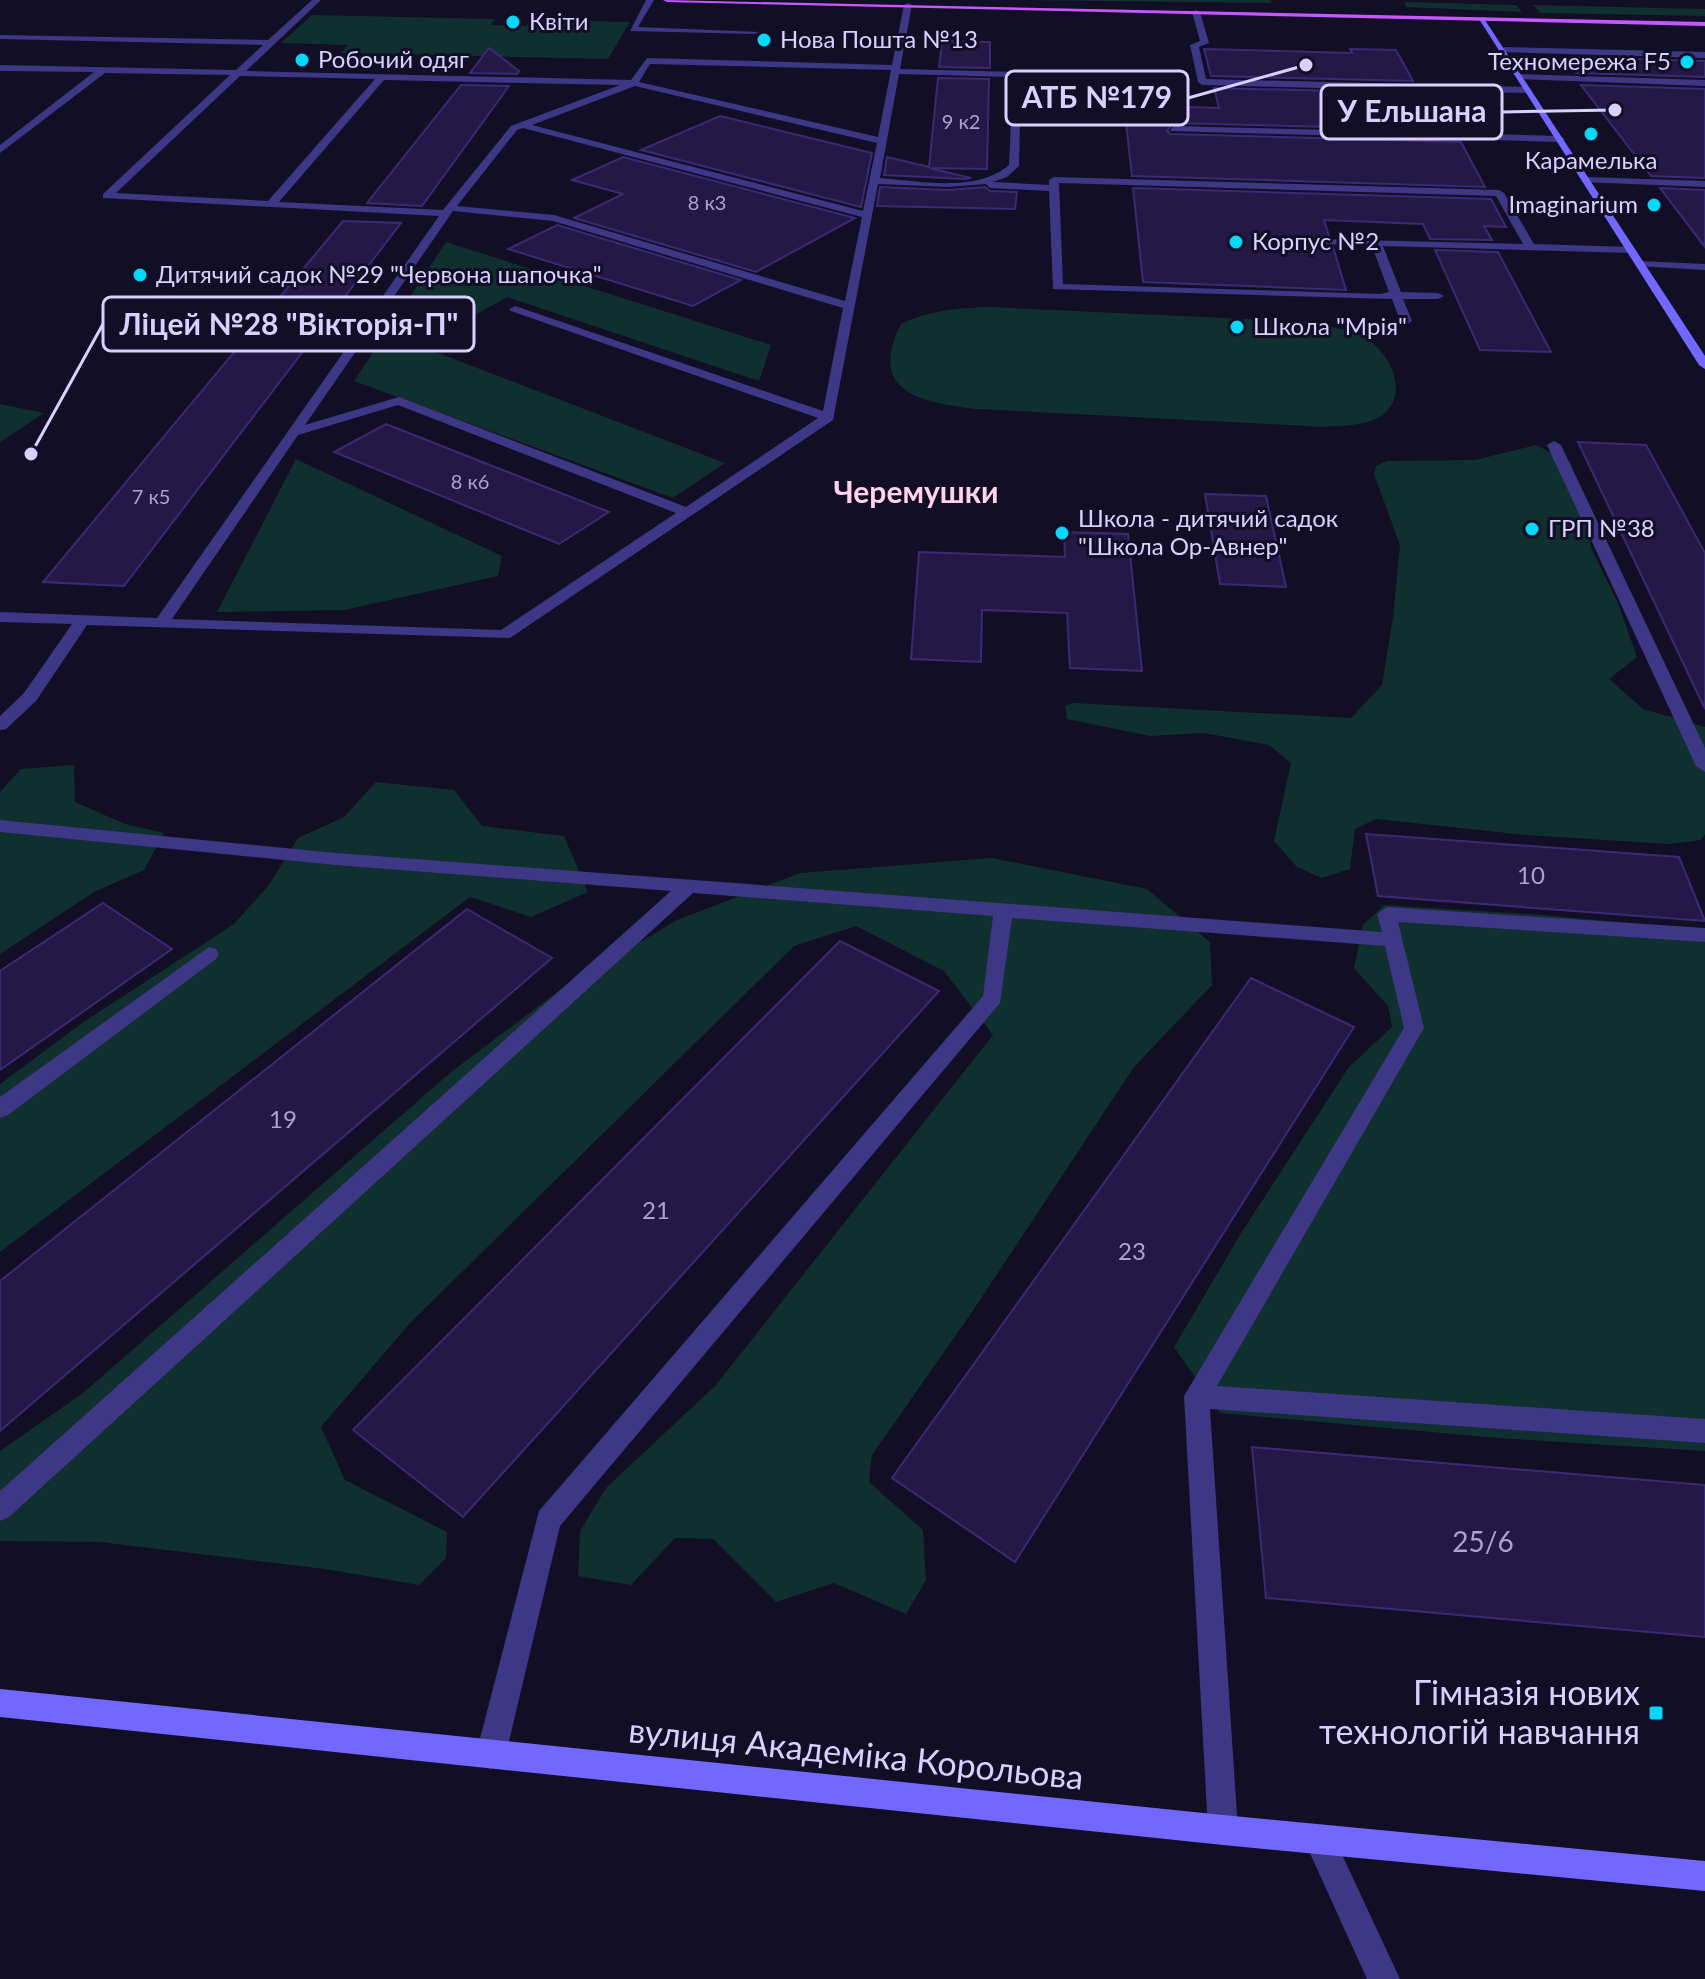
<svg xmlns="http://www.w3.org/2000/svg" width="1705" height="1979" font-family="Lato,sans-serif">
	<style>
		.green { fill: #102f2f }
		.building { fill: #241946; stroke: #3b2a73; stroke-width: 2 }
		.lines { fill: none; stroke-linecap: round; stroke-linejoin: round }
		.lane { fill: #3d3785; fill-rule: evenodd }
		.secondary { fill: #7268ff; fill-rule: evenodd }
		.primary { fill: #c758ff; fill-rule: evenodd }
		.poi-dot { fill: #00d9fc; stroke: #120e25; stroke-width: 3 }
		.labels { text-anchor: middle; stroke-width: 6; stroke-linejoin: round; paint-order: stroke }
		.far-number-label { font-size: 20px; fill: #aba3d1 }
		.far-poi-label { font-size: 24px; fill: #d8d1ff; stroke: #120e25; text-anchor: start }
		.number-label { font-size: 24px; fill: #aba3d1 }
		.near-number-label { font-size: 28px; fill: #aba3d1 }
		.far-district-label { font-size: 30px; font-weight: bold; fill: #ffd3ed; stroke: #120e25 }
		.near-poi-label { font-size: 34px; fill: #d8d1ff; stroke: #120e25; text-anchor: end }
		.near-street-label { font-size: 34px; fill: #d8d1ff; stroke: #120e25 }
		.leader { fill: none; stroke: #d8d1ff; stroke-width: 3 }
		.callout-dot { fill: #d8d1ff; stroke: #120e25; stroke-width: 3 }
		.callout { fill: #120e25; stroke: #d8d1ff; stroke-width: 3 }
		.callout-label { font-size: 30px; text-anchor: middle; font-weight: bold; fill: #d8d1ff }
	</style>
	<rect width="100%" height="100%" fill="#120e25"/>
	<!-- green -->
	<g class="green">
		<polygon points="1013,0 1270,0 1272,3"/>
		<polygon points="1404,2 1516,5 1522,12 1406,7"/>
		<polygon points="1533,5 1705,9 1705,16 1540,13"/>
		<polygon points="312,15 495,19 491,25 526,26 531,20 630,22 608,59 341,53 348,45 281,43"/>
		<polygon points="446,242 771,345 759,381 507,297 420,346 725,463 673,498 354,381"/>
		<path d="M 990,307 L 1307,322 C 1326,326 1350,329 1367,339 C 1389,353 1409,391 1385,413 C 1371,426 1344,425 1326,427 L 978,409 C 923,403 866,393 901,324 C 931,310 957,308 990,307 Z"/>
		<polygon points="0,404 44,413 0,442"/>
		<polygon points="1536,445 1571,463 1592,550 1618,603 1637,657 1609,679 1643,709 1705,727 1705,834 1701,840 1668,844 1527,835 1376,819 1355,829 1350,869 1321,878 1296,866 1274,841 1291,763 1269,745 1204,733 1150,736 1067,719 1065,706 1074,703 1351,718 1382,685 1393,617 1400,545 1374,474 1376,466 1387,461 1475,460"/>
		<polygon points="296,459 502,556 498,576 344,610 217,612"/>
		<polygon points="74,765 75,802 125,824 164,833 144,870 94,892 0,954 0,792 21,769"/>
		<polygon points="376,782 454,790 482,826 564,836 588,892 531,917 470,897 0,1252 0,1084 82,1023 234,924 269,885 298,838 344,817"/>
		<polygon points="992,858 1147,889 1210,942 1212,985 1134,1067 972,1312 872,1455 869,1482 923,1530 926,1580 906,1614 834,1583 776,1602 713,1539 675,1538 631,1585 578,1576 580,1531 606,1488 715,1386 993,1035 944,971 856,926 794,946 410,1323 321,1427 345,1480 447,1532 446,1558 419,1585 325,1569 100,1542 0,1541 0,1451 83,1393 451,1072 560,990 677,920 800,873"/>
		<polygon points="1384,905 1544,915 1701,930 1705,928 1705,1451 1498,1438 1220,1413 1174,1347 1243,1230 1349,1067 1392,1027 1388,1006 1354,968 1363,925"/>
	</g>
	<!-- building -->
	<g class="building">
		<polygon points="942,41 990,42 990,68 939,67"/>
		<polygon points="489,48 519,71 517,74 470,73"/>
		<polygon points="1204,49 1352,53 1350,49 1396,50 1413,81 1211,76"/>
		<polygon points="1563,57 1705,61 1705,77 1576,73"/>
		<polygon points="938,78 989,79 987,169 929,168 971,178 964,179 884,175 887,157 929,167"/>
		<polygon points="461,85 509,86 422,206 367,203"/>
		<polygon points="1581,85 1705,89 1705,178 1651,176"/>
		<polygon points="1214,88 1420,93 1431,113 1445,114 1454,130 1173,123 1167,131 1170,134 1461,142 1485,187 1132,176 1124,105 1219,108"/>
		<polygon points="720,116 872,153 861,207 641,150"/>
		<polygon points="623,157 855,218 756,272 574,218 623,194 572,180"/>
		<polygon points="880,187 948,190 985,187 990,191 1017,192 1015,209 877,206"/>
		<polygon points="1133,188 1491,199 1506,227 1484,226 1492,240 1430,239 1423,224 1324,220 1329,236 1318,236 1314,242 1320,247 1333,247 1346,290 1143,282"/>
		<polygon points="1660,188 1705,190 1705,247"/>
		<polygon points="343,221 401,223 124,586 43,582"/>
		<polygon points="557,225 741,280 693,306 508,249"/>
		<polygon points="1435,250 1498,252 1551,352 1480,350"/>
		<polygon points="386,424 609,512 559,544 334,452"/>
		<polygon points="1578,442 1646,445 1705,553 1705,709"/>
		<polygon points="1205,494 1266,496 1286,587 1220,584"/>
		<polygon points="1064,532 1128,534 1142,671 1070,668 1067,613 982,610 981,662 911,659 919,552 1065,557"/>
		<polygon points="1366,834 1679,857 1705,921 1378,896"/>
		<polygon points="103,903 172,949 0,1070 0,971"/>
		<polygon points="467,909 552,958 0,1431 0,1281"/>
		<polygon points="840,941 939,991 463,1517 353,1430"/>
		<polygon points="1251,978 1354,1027 1015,1562 892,1478"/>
		<polygon points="1252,1447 1705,1485 1705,1637 1266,1598"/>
	</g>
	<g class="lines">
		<!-- lane -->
		<g class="lane">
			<path d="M 312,0 L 321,0 L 246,71 L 631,80 L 647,58 L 892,65 L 904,5 L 908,3 L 912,5 L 900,69 L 1102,74 L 1106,77 L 1102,80 L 1021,77 L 1019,166 L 1007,177 L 993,182 L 1049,185 L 1049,180 L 1054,177 L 1499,190 L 1504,193 L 1534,244 L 1631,247 L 1636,250 L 1631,253 L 1383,246 L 1401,292 L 1438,293 L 1444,296 L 1438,299 L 1403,299 L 1412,321 L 1406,325 L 1400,321 L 1392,299 L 1053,289 L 1049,191 L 990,188 L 986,184 L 948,187 L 878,184 L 833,420 L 510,638 L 87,625 L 36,701 L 6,729 L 0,730 L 0,716 L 24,693 L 72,624 L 0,622 L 0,612 L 157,618 L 439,216 L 103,198 L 103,194 L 230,75 L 105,73 L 0,153 L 0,145 L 94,72 L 0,71 L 0,65 L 236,70 L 263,45 L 0,39 L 0,35 L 268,40 ZM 650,64 L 891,70 L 878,137 L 639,82 ZM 899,74 L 1013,77 L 1009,165 C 977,193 919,181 880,178 ZM 240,76 L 375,79 L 268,201 L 116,193 ZM 384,80 L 620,85 L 511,126 L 443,210 L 279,202 ZM 635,86 L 877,143 L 863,211 L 532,125 ZM 523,128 L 862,217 L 845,301 L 554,215 L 457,206 L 517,130 ZM 1059,183 L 1496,196 L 1523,244 L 1318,239 L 1317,241 L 1322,244 L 1372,246 L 1389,292 L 1381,294 L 1063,284 ZM 453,211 L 553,221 L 843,308 L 823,411 L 515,306 L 509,309 L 511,311 L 818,418 L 686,507 L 399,397 L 305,425 ZM 398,405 L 676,513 L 501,630 L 172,619 L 298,435 Z"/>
			<polygon points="646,0 654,0 638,27 759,32 755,34 630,31"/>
			<polygon points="1196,10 1200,12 1209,43 1199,47 1206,79 1528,87 1532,90 1528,93 1202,85 1198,82 1190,45 1200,41 1192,12"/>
			<polygon points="1504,47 1705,52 1705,58 1501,52"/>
			<polygon points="1520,74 1705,80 1705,86 1517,79"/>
			<polygon points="1173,126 1560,136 1565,139 1560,142 1170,131"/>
			<polygon points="1586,177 1705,181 1705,187 1582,182 1582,178"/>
			<polygon points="1640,261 1705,264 1705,270 1636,266 1636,262"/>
			<polygon points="1554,441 1561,445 1705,748 1705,772 1696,766 1547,445"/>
			<polygon points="0,820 336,853 1382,932 1377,914 1387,907 1705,928 1705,942 1398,922 1424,1028 1217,1386 1705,1419 1705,1443 1210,1409 1238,1830 1234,1841 1223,1845 1212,1841 1208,1830 1184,1396 1404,1028 1385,946 1012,918 1000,1003 560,1526 506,1754 501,1764 491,1769 481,1764 476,1754 539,1511 983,996 993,916 693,893 9,1517 0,1521 0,1491 671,891 336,865 0,832"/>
			<polygon points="209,947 216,949 219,954 216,959 8,1115 0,1118 0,1097"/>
			<polygon points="1319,1825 1330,1829 1400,1979 1367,1979 1304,1840 1308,1829"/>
		</g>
		<!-- secondary -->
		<g class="secondary">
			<polygon points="1483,17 1705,356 1705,369 1699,365 1479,19"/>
			<polygon points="0,1689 1223,1815 1705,1861 1705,1891 1223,1845 0,1717"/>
		</g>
		<!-- primary -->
		<polygon class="primary" points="663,0 1705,22 1705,26 667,2"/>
	</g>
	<!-- markers -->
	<g class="poi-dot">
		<circle cx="513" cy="22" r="8"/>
		<circle cx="764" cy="40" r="8"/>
		<circle cx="302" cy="60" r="8"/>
		<circle cx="1687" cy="62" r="8"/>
		<circle cx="1591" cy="134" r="8"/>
		<circle cx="1654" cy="205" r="8"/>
		<circle cx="1236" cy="242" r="8"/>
		<circle cx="140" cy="275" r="8"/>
		<circle cx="1237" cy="327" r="8"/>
		<circle cx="1532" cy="529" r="8"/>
		<circle cx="1062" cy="533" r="8"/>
		<rect x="1648" y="1705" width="16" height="16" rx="4"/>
	</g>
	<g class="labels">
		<!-- far-number labels -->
		<g class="far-number-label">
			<text x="961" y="129">9 к2</text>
			<text x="707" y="210">8 к3</text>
			<text x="470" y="489">8 к6</text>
			<text x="151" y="504">7 к5</text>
		</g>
		<!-- far-poi labels -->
		<g class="far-poi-label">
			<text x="529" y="30">Квіти</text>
			<text x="780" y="48">Нова Пошта №13</text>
			<text x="318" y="68">Робочий одяг</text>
			<text x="1671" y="70" text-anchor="end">Техномережа F5</text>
			<text x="1591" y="169" text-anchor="middle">Карамелька</text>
			<text x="1638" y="213" text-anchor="end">Imaginarium</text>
			<text x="1252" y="250">Корпус №2</text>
			<text x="156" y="283">Дитячий садок №29 "Червона шапочка"</text>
			<text x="1253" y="335">Школа "Мрія"</text>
			<text x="1078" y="527">Школа - дитячий садок<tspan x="1078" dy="28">"Школа Ор-Авнер"</tspan></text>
			<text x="1548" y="537">ГРП №38</text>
		</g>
		<!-- number labels -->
		<g class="number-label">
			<text x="1531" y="884">10</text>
			<text x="283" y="1128">19</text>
			<text x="656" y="1219">21</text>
			<text x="1132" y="1260">23</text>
		</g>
		<!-- near-number labels -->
		<g class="near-number-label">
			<text x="1483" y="1552">25/6</text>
		</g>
		<!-- far-district labels -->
		<g class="far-district-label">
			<text x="916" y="503">Черемушки</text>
		</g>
		<!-- near-poi labels -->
		<g class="near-poi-label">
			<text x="1640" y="1705">Гімназія нових<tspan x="1640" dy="39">технологій навчання</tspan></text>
		</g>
		<!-- near-street labels -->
		<g class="near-street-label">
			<text transform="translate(856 1754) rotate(6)" y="12">вулиця Академіка Корольова</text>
		</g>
	</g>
	<!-- callouts -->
	<path class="leader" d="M1306 65L1188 98M1615 110L1502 112M31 454L103 324"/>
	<g class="callout-dot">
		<circle cx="1306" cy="65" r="8"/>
		<circle cx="1615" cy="110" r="8"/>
		<circle cx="31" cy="454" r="8"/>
	</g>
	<g class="callout">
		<rect x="1006" y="71" width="182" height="54" rx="8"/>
		<rect x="1321" y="85" width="181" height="54" rx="8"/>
		<rect x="103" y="297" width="371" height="54" rx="8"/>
	</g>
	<g class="callout-label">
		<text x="1097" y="108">АТБ №179</text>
		<text x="1412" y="122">У Ельшана</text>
		<text x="289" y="335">Ліцей №28 "Вікторія-П"</text>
	</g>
</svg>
